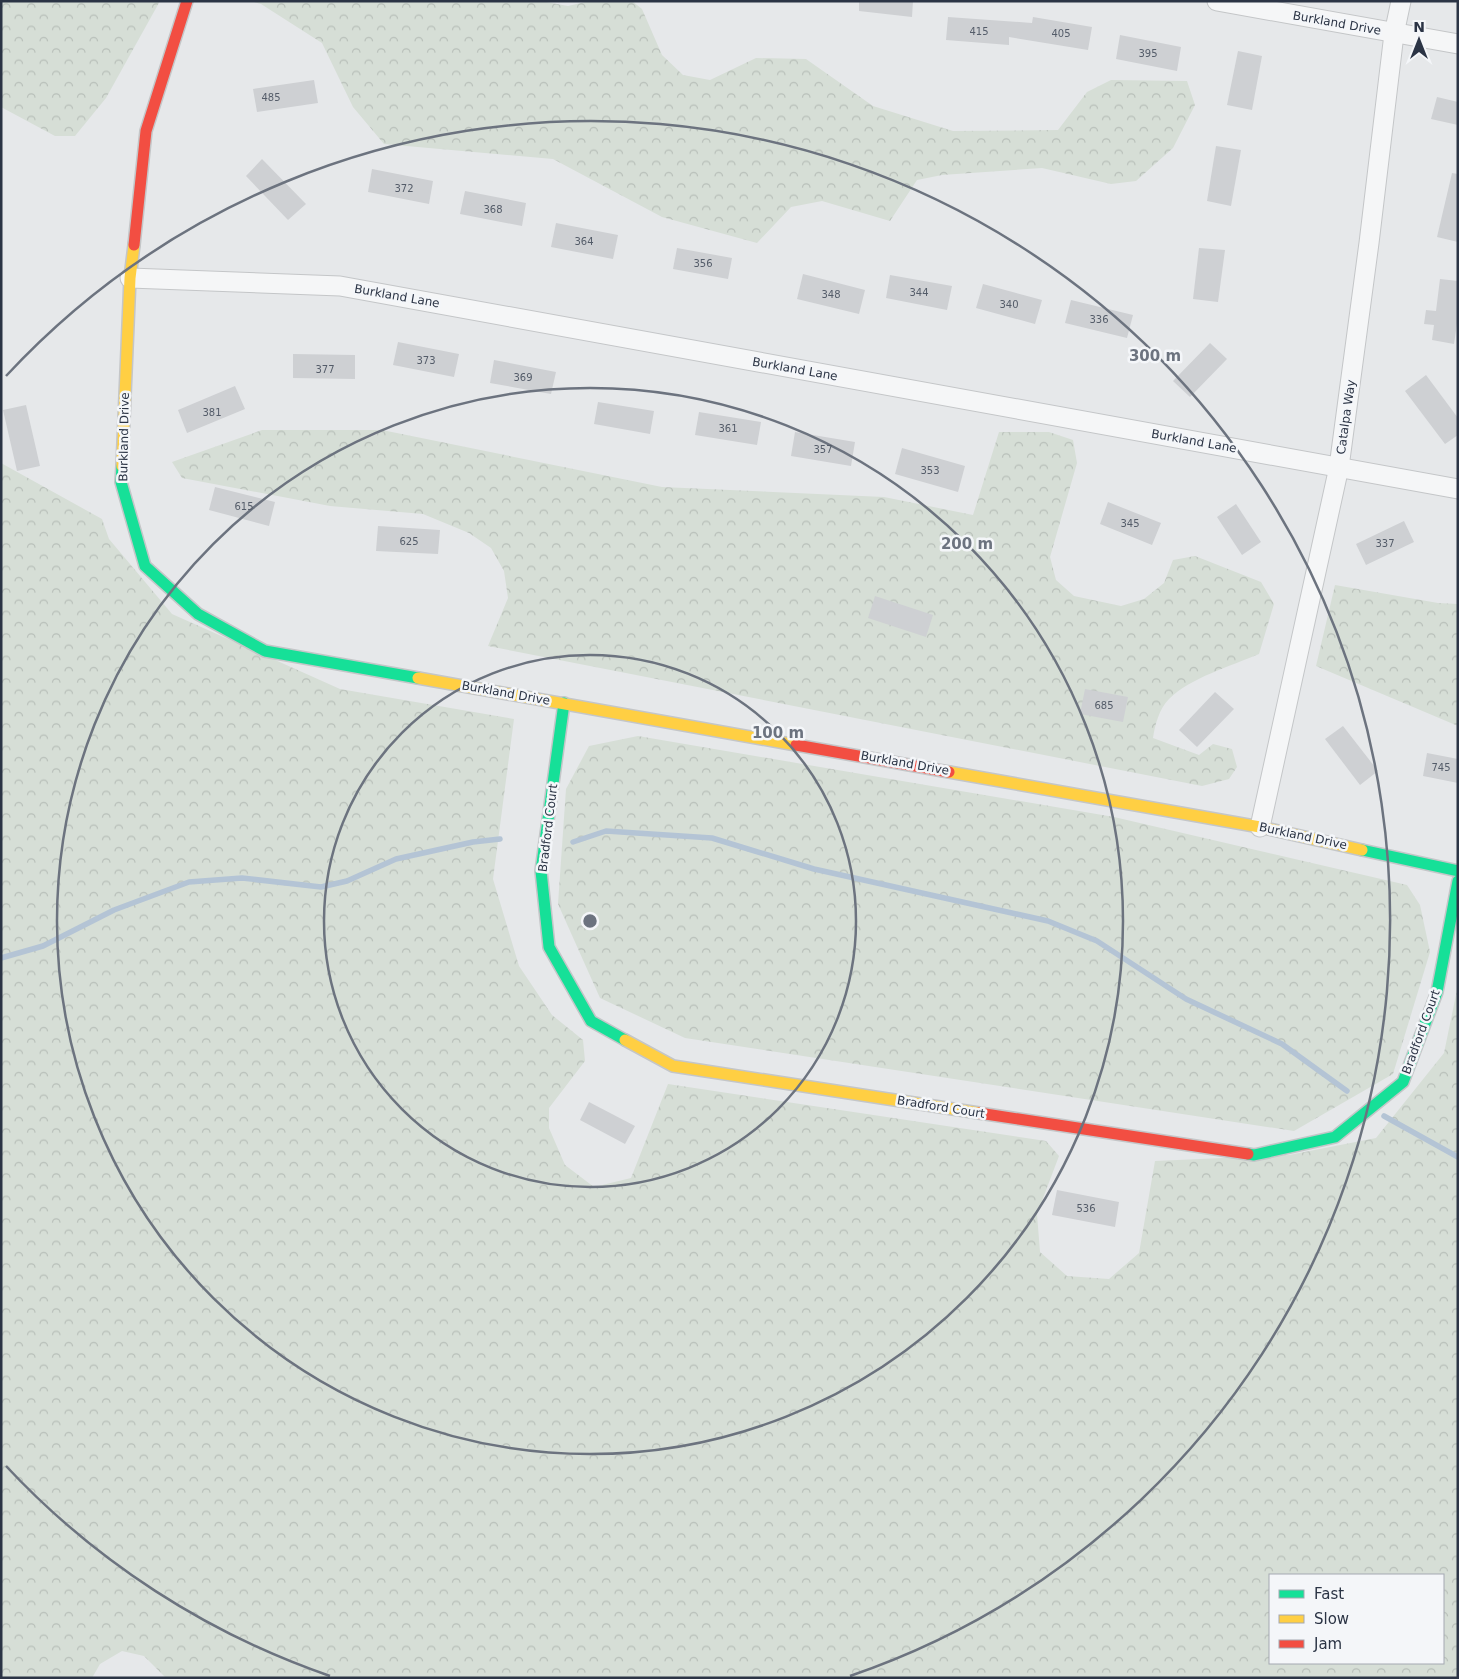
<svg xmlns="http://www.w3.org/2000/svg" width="1459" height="1679" font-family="'DejaVu Sans',sans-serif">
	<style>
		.forest { fill: url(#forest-crowns); fill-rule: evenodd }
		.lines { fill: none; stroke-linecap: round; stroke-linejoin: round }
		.stream { stroke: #b4c4d5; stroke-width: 5.5 }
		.building { fill: #ced0d3 }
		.street-casing { stroke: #c4c6c8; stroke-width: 21 }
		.fast-casing { stroke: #c4c6c8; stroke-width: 14 }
		.slow-casing { stroke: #c4c6c8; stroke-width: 14 }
		.jam-casing { stroke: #c4c6c8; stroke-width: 14 }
		.street { stroke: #f5f6f7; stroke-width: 19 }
		.fast { stroke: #16e098; stroke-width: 11 }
		.slow { stroke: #ffcf43; stroke-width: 11 }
		.jam { stroke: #f24e42; stroke-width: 11 }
		.ring { fill: none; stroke: #6c737f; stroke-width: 2.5 }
		.labels { text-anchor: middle; stroke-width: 5; stroke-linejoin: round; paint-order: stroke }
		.number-label { font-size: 10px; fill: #545c69 }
		.street-label { font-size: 12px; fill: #2b3445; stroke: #f4f6f9 }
		.centre { fill: #6c737f; stroke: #f4f6f9; stroke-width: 2.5 }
		.ring-label { font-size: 15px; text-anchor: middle; font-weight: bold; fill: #6c737f; stroke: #f4f6f9; stroke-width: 5; stroke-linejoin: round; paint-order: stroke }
	</style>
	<defs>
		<pattern id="forest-crowns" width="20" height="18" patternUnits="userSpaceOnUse" patternTransform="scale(1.25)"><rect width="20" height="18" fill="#d6ded6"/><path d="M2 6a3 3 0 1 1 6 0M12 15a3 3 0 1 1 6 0" fill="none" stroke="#b8bfb9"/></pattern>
	</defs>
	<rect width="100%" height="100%" fill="#e6e8ea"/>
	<!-- forest -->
	<g class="forest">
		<polygon points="1,1 160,1 106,98 75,136 55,136 1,107"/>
		<polygon points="251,1 541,1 568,6 589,1 632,1 642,9 662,55 683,75 710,80 756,58 806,59 873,106 953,131 1058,130 1087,92 1111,80 1187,81 1195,105 1173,148 1136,181 1111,184 1042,168 942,175 917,180 890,221 822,201 791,207 757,243 662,217 553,159 384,144 353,107 322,43 261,4"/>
		<path d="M 262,430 L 382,430 L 662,487 L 884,497 L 973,515 L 999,432 L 1049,432 L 1073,440 L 1077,463 L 1050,557 L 1056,580 L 1074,596 L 1121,606 L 1144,599 L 1164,583 L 1173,560 L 1195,556 L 1261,582 L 1274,604 L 1259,654 C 1231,666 1190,678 1169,699 C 1159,709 1155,725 1153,738 L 1199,755 L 1213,744 L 1232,749 L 1237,767 L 1229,779 L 1202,786 L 488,646 L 508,598 L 504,571 L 491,548 L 469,533 L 423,514 L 330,506 L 182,478 L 172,462 Z"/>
		<path d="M 1,463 L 102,519 L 109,539 L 172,614 L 340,689 L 514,719 L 493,879 L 519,966 L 552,1015 L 583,1040 L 585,1061 L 549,1108 L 549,1128 L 565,1165 L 594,1187 L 631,1178 L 668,1084 L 1046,1141 L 1059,1156 L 1037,1214 L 1040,1252 L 1067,1276 L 1109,1279 L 1139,1253 L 1155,1161 L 1289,1155 L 1376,1138 L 1444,1053 L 1458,985 L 1458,1678 L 166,1678 L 144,1656 L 122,1651 L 100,1664 L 92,1678 L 1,1678 ZM 1270,1575 L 1443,1575 L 1443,1663 L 1270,1663 Z"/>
		<polygon points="1335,585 1438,603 1458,604 1458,726 1316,666"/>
		<polygon points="638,736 1114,817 1407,885 1420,905 1430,952 1393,1074 1294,1131 685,1038 600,998 558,904 566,789 589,746"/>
	</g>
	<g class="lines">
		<!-- stream -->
		<g class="stream">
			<polyline points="573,842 606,831 712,838 814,869 1048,921 1097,941 1186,999 1282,1044 1347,1091"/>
			<polyline points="1,958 43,946 114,910 189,882 242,878 321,887 347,881 396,859 473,842 500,839"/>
			<polyline points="1384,1116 1458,1157"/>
		</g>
	</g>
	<!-- building -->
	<g class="building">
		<polygon points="859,1 913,1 912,17 859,11"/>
		<polygon points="948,17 1032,23 1033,17 1092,27 1088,50 1009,37 1009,45 946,40"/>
		<polygon points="1120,35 1181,47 1177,71 1116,59"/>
		<polygon points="1238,51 1262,56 1252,110 1227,105"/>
		<polygon points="314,80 318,103 257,112 253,89"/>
		<polygon points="1437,97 1458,102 1458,125 1431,119"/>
		<polygon points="1216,146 1241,150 1231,206 1207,201"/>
		<polygon points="262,159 306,204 288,220 246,176"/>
		<polygon points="372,169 433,181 429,204 368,192"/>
		<polygon points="1452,173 1458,174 1458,242 1437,237"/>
		<polygon points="465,191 526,203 522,226 460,214"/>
		<polygon points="556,223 618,235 613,259 551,247"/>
		<polygon points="677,248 732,258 728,279 673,269"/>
		<polygon points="1199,248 1225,250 1218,302 1193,299"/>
		<polygon points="803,274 865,290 859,314 797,299"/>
		<polygon points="890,275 952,286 947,310 886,298"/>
		<polygon points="1440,279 1458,281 1458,317 1454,344 1432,340 1434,325 1424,324 1426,310 1436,311"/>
		<polygon points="983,284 1042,300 1035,324 976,308"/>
		<polygon points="1071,300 1133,315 1127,338 1065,323"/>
		<polygon points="398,342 459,354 454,377 393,365"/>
		<polygon points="1210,343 1227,359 1190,397 1173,381"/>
		<polygon points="293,354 355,355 355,379 293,378"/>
		<polygon points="494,360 556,372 551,394 490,383"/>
		<polygon points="1426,375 1458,418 1458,435 1445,444 1405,391"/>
		<polygon points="235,386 245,409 187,433 178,410"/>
		<polygon points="598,402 654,411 650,434 594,424"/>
		<polygon points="26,405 40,466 17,471 3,410"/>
		<polygon points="699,412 761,422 757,445 695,435"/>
		<polygon points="795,432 855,442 851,466 791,456"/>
		<polygon points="902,448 965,466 958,492 895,474"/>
		<polygon points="215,487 275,502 269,526 209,510"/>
		<polygon points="1108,502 1161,523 1152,545 1100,524"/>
		<polygon points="1236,504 1261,542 1242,555 1217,517"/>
		<polygon points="1404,521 1414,542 1366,565 1356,544"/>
		<polygon points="378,526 440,530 438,554 376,551"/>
		<polygon points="875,596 933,615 926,637 868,618"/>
		<polygon points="1085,689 1128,697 1123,722 1080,714"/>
		<polygon points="1215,692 1234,709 1197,747 1179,730"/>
		<polygon points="1343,726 1378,771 1360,785 1325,739"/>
		<polygon points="1427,753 1458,759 1458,783 1423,776"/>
		<polygon points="589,1102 635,1126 625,1144 580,1120"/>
		<polygon points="1057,1190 1119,1202 1115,1227 1052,1215"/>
	</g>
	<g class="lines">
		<!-- street casing -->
		<g class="street-casing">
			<g id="street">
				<polyline points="1217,1 1458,44"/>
				<polyline points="130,278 340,286 1458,489"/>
				<polyline points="1260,827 1339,467 1369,243 1394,34 1401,1"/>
			</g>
		</g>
		<!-- fast casing -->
		<g class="fast-casing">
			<g id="fast">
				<polyline points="122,466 121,482 145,566 198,614 265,651 418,678"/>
				<polyline points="564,703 541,871 549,947 591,1021 625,1040"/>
				<polyline points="1362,850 1458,871"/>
				<polyline points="1248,1154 1254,1155 1335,1137 1403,1082 1437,992 1458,881"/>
			</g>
		</g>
		<!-- slow casing -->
		<g class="slow-casing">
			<g id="slow">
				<polyline points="122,466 130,278 134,245"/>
				<polyline points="418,678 796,745"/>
				<polyline points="949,772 1260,827 1362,850"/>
				<polyline points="625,1040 673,1066 979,1113"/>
			</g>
		</g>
		<!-- jam casing -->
		<g class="jam-casing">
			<g id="jam">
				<polyline points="134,245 146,131 187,1"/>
				<polyline points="796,745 949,772"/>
				<polyline points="979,1113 1248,1154"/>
			</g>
		</g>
		<!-- street -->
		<use href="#street" class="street"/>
		<!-- fast -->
		<use href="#fast" class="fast"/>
		<!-- slow -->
		<use href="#slow" class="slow"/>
		<!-- jam -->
		<use href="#jam" class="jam"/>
	</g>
	<!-- distance rings -->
	<g class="ring">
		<circle cx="590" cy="921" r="266"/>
		<circle cx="590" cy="921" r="533"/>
		<path d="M330 1676A799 799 0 0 1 6 1466M6 376A799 799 0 1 1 850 1676"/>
	</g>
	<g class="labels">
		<!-- number labels -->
		<g class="number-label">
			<text x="979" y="35">415</text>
			<text x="1061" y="37">405</text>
			<text x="1148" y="57">395</text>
			<text x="271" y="101">485</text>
			<text x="404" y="192">372</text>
			<text x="493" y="213">368</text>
			<text x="584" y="245">364</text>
			<text x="703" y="267">356</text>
			<text x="919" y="296">344</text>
			<text x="831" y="298">348</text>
			<text x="1009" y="308">340</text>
			<text x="1099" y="323">336</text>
			<text x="426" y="364">373</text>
			<text x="325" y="373">377</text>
			<text x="523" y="381">369</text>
			<text x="212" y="416">381</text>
			<text x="728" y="432">361</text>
			<text x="823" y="453">357</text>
			<text x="930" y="474">353</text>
			<text x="244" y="510">615</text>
			<text x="1130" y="527">345</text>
			<text x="409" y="545">625</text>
			<text x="1385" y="547">337</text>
			<text x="1104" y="709">685</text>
			<text x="1441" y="771">745</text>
			<text x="1086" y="1212">536</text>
		</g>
		<!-- street labels -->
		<g class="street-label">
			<text transform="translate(1337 23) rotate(10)" y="4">Burkland Drive</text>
			<text transform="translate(397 296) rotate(10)" y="4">Burkland Lane</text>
			<text transform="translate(795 369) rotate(10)" y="4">Burkland Lane</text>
			<text transform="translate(1346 417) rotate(-82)" y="4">Catalpa Way</text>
			<text transform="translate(124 437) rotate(-89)" y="4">Burkland Drive</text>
			<text transform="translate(1194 441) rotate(10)" y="4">Burkland Lane</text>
			<text transform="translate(506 693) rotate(10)" y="4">Burkland Drive</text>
			<text transform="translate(905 763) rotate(10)" y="4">Burkland Drive</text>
			<text transform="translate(548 828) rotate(-83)" y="4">Bradford Court</text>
			<text transform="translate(1303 836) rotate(12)" y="4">Burkland Drive</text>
			<text transform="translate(1421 1032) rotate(-70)" y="4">Bradford Court</text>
			<text transform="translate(941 1107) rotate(9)" y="4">Bradford Court</text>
		</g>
	</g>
	<circle cx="590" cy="921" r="8" class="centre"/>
	<g class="ring-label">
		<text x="1155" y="361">300 m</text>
		<text x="967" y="549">200 m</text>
		<text x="778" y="738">100 m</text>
	</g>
	<!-- border -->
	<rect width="1459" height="1679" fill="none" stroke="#2b3445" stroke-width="5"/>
	<!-- legend -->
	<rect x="1269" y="1574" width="175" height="90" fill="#f4f6f9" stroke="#a4a8b1"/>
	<rect x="1279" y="1590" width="25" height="8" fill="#16e098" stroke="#a4a8b1"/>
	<text x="1314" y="1599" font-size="15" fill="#2b3445">Fast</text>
	<rect x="1279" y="1615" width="25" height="8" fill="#ffcf43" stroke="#a4a8b1"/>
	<text x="1314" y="1624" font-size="15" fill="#2b3445">Slow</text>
	<rect x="1279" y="1640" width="25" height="8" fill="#f24e42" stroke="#a4a8b1"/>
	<text x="1314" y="1649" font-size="15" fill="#2b3445">Jam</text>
	<!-- north arrow -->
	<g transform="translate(1419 40)" stroke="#f4f6f9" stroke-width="4" paint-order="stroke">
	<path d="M0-4L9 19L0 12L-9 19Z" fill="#2b3445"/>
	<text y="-8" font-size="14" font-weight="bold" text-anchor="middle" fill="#2b3445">N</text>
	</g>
</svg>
